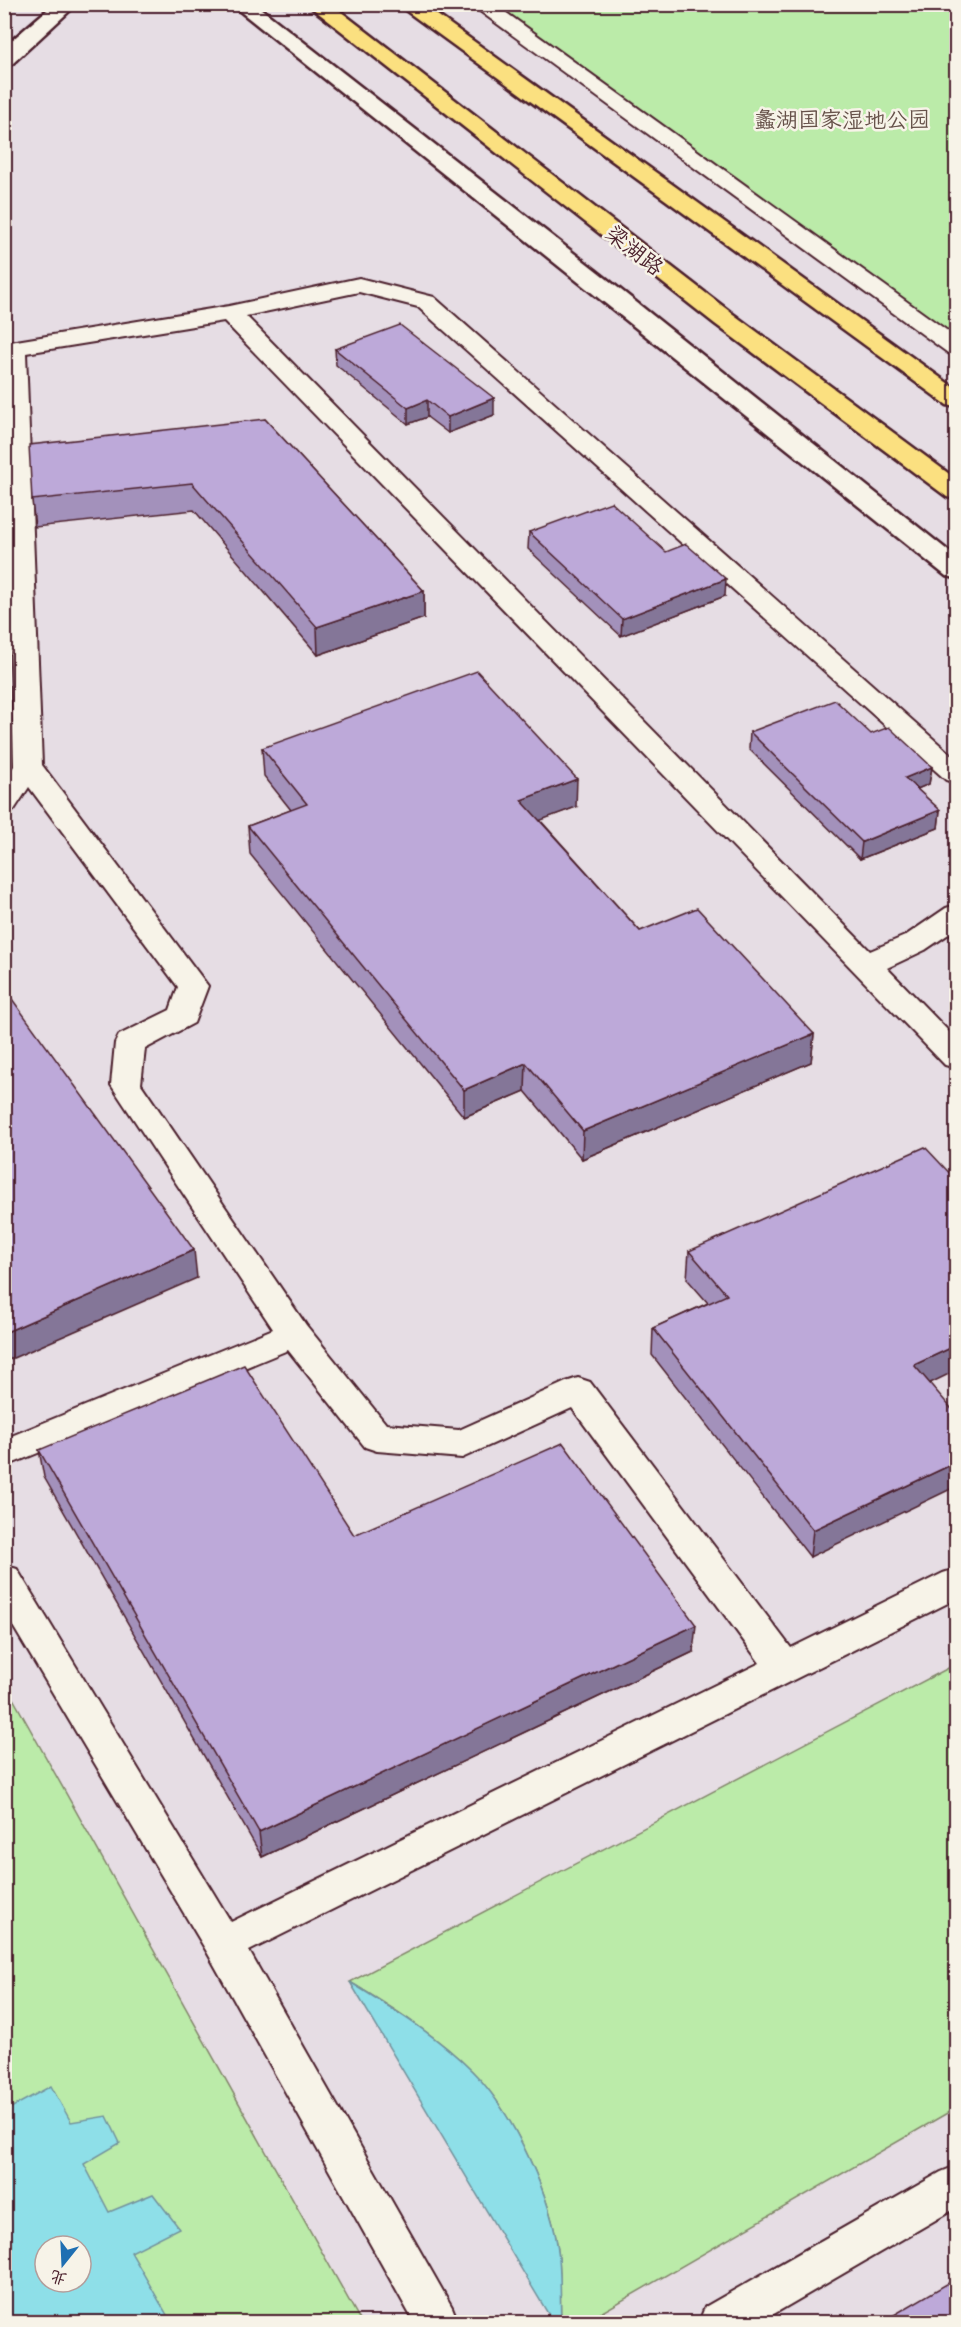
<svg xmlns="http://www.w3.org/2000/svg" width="961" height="2327" font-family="Caveat,'LXGW WenKai TC',sans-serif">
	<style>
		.green { fill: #bbeba9; stroke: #82856a; stroke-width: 1.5; fill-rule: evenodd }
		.water { fill: #8edfe8; stroke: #73929c; stroke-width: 1.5; fill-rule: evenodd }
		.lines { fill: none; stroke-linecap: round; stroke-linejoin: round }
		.lane-casing { stroke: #4a1f2b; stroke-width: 4 }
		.secondary-casing { stroke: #4a1f2b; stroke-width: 5 }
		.highway-casing { stroke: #4a1f2b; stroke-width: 5 }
		.lane { fill: #f7f3e8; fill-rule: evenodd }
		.secondary { fill: #f7f3e8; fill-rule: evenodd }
		.highway { fill: #fbe080; fill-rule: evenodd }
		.wall { fill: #a391bb; stroke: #4a1f2b; stroke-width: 1.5 }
		.shaded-wall { fill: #847698; stroke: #4a1f2b; stroke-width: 1.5 }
		.building { fill: #bda9d9; stroke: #4a1f2b; stroke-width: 1.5 }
		.labels { text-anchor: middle; stroke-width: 5; stroke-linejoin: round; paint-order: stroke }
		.far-park-label { font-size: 22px; fill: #66524a; stroke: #f7f3e8 }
		.far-street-label { font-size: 22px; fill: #4a1f2b; stroke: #f7f3e8 }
	</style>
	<rect width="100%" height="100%" fill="#e6dde4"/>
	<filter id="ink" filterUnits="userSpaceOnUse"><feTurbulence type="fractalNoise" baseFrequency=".0167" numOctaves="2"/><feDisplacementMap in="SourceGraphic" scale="12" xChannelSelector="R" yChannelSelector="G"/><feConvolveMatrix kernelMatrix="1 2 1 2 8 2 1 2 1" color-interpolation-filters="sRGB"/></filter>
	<g filter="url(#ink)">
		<!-- green -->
		<g class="green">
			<polygon points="491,5 956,5 956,346"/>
			<path d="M 956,1664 L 956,2108 L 585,2322 L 561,2322 C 560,2301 561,2279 559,2258 C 553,2199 514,2113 472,2071 C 436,2035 393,2008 350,1982 Z"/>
			<path d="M 5,1684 L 361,2322 L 5,2322 ZM 45,2246 L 81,2246 L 81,2282 L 45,2282 Z"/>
		</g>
		<!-- water -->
		<g class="water">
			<path d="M 350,1982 C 393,2009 436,2035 472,2071 C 514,2113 553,2199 559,2258 C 561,2279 560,2301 561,2322 L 553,2322 Z"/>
			<path d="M 51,2086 L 71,2122 L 107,2116 L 120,2143 L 84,2164 L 109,2212 L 153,2194 L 179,2228 L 131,2252 L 171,2322 L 5,2322 L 5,2111 ZM 45,2246 L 81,2246 L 81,2282 L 45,2282 Z"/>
		</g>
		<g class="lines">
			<!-- lane casing -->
			<g class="lane-casing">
				<g id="lane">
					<polygon points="470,4 494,4 956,337 956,355 948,353"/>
					<polygon points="359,278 434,297 956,759 956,783 946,780 418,307 359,292 246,316 870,951 905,936 946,908 956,905 956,929 925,950 887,968 956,1039 956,1068 945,1065 224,321 26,353 42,765 208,986 194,1023 145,1049 141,1084 306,1325 386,1424 459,1430 566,1382 578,1378 590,1382 791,1648 943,1573 956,1569 956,1599 249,1951 452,2307 458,2322 414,2322 207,1952 4,1611 4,1565 17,1569 231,1922 760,1663 572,1408 462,1458 377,1451 365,1447 288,1350 4,1467 4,1439 273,1329 111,1085 115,1043 119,1035 170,1010 178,987 29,787 14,810 4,813 4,781 14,766 4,431 4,343 229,306"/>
					<polygon points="956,2166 956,2208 760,2322 699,2322 705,2307 941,2172"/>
				</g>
			</g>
			<!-- secondary casing -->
			<g class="secondary-casing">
				<g id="secondary">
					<polygon points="54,4 77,4 12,64 4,65 4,47"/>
					<polygon points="231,4 255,4 607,279 956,557 956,578 946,576"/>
				</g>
			</g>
			<!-- highway casing -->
			<g class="highway-casing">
				<g id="highway">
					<polygon points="307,4 331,4 733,314 956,479 956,499 947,497 715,324"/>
					<polygon points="397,4 422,4 956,389 956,407 947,405"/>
				</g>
			</g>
			<!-- lane -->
			<use href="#lane" class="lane"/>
			<!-- secondary -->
			<use href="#secondary" class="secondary"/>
			<!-- highway -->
			<use href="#highway" class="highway"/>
		</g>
		<!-- wall -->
		<g class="wall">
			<polygon points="335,349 494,415 448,433 427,417 408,424 336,365"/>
			<polygon points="265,419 424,591 424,618 318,655 194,510 35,527 32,500"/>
			<polygon points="529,532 666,552 725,596 621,636 528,549"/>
			<polygon points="750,732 871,734 932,767 929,784 917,789 940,810 938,828 860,859 749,749"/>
			<polygon points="262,748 576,807 540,820 640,931 814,1034 811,1062 582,1159 525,1091 464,1117 250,854 248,826 291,810 264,776"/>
			<polygon points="689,1251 929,1383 810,1557 652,1355 653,1328 708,1303 687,1279"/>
			<polygon points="39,1450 354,1535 693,1652 262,1857 44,1477"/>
		</g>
		<!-- shaded-wall -->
		<g class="shaded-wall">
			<polygon points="494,398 494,415 448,433 448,417"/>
			<polygon points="427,400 427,417 408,424 408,408"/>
			<polygon points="726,579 725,596 621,636 622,619"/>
			<polygon points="424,591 424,618 318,655 317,627"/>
			<polygon points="932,767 929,784 903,795 905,778"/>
			<polygon points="577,779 576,807 520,828 521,800"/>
			<polygon points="940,810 938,828 860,859 862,842"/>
			<polygon points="814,1034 811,1062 582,1159 583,1131"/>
			<polygon points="526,1063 525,1091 464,1117 464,1090"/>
			<polygon points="194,1250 197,1278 4,1362 4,1333"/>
			<polygon points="957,1345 957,1370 910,1393 914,1365"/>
			<polygon points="957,1462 957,1486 810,1557 813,1530"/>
			<polygon points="696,1625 693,1652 262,1857 259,1832"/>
		</g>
		<!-- building -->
		<g class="building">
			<polygon points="400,325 494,398 448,417 427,400 408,408 335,349"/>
			<polygon points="265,419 424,591 317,627 192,483 32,500 29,445"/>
			<polygon points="611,502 666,552 686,544 726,579 622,619 529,532"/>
			<polygon points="477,671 577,779 521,800 640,931 697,908 814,1034 583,1131 526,1063 464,1090 248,826 307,804 262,748"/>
			<polygon points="835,700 871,734 889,727 932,767 905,778 940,810 862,842 750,732"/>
			<polygon points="4,988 194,1250 4,1333"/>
			<polygon points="925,1147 957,1181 957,1345 914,1365 957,1415 957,1462 813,1530 653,1328 727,1295 689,1251"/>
			<polygon points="244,1365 354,1535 563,1443 696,1625 259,1832 39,1450"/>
			<polygon points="957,2278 957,2322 882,2322"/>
		</g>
	</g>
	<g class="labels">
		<!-- far-park labels -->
		<g class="far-park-label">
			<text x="842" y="127">蠡湖国家湿地公园</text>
		</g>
		<!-- far-street labels -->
		<g class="far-street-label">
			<text transform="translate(635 250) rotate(38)" y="8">梁湖路</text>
		</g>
	</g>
	<!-- margin -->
	<rect width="961" height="2327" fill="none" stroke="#f7f3e8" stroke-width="24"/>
	<rect x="12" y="12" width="937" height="2303" fill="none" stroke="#4a1f2b" stroke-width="2" filter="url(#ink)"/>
	<!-- north arrow -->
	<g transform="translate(63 2264) rotate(198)"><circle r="28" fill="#f7f3e8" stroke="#b29e9c" stroke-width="1.5"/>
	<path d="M0-4.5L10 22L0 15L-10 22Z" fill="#1f6fb2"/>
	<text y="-9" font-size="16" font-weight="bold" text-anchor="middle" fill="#4a1f2b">北</text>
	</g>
</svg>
